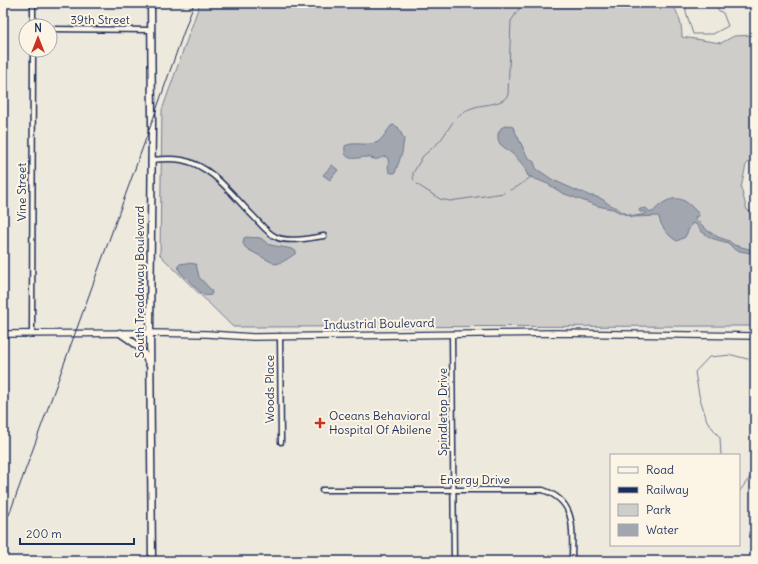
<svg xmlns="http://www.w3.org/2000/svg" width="758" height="564" font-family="Delius,sans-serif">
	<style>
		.green { fill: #cfcdca; stroke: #757e94 }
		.water { fill: #a2a7af; stroke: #6c778f }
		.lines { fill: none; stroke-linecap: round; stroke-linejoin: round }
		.stream { stroke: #6c778f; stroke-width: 1 }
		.minor-casing { stroke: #1b2f5e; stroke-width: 7 }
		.secondary-casing { stroke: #1b2f5e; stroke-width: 8 }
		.primary-casing { stroke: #1b2f5e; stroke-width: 9 }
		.minor { stroke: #fcf5e5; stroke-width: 4 }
		.secondary { stroke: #fcf5e5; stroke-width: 5.5 }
		.primary { stroke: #fcf5e5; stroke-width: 6 }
		.rail { stroke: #1b2f5e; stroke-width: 1 }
		.poi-dot { fill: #c8321e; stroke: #fcf5e5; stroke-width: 1.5 }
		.labels { text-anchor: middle; stroke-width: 4; stroke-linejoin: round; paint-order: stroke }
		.street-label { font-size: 12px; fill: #1b2f5e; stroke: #fcf5e5 }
		.poi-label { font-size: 12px; fill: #1b2f5e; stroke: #fcf5e5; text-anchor: start }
	</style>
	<rect width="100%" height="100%" fill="#eee9dd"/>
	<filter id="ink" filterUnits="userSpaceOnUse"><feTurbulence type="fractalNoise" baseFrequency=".025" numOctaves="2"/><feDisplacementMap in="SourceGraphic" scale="8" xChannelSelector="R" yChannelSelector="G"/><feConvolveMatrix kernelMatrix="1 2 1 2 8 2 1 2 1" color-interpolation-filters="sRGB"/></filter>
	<g filter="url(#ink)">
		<!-- green -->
		<path class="green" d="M 200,3 L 673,3 L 673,5 C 679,16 682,24 682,37 L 721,43 L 734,36 L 755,35 L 755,156 L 746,165 L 741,188 L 747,210 L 755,214 L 755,326 L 233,327 L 160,255 L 162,110 Z"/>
		<!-- water -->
		<g class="water">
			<path d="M 393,125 L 398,127 L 404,139 L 402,153 L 395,173 L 392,173 L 389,172 C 387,167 390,162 387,157 C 382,156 382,158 378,159 C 374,160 372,158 368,157 C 357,157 343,164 345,146 C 353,141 368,147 378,142 C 383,138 387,131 391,126 Z"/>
			<path d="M 509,125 L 513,127 L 527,156 L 534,162 L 536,168 L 538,170 L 553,180 L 580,192 L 583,192 L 586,194 L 590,196 L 594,196 L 602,199 L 610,205 L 617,208 L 621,211 L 627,214 L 635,216 L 646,214 L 647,213 L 644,212 L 640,212 L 639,210 L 640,209 L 646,208 L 650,212 L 653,212 C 661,202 675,194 686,202 C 691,205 694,209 698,213 L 699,215 L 699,216 L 695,217 L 695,218 L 708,231 L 718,237 L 729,241 L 734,245 L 749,249 L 755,254 L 755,257 L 750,253 L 735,250 L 728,243 L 711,238 L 702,232 L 696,224 L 692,223 L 685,237 L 677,241 C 670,238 659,224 659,217 L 658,216 L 632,217 L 619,212 L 613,209 L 607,208 L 598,206 L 562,193 L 548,184 L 528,176 L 523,165 L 515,156 L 500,144 L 498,139 L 498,134 L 501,128 L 505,126 Z"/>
			<polygon points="332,165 338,170 330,180 323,175"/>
			<path d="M 247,237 C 251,238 256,237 260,238 C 263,239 265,242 268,244 C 275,247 290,247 296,251 L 296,253 C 289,258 283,263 275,264 L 249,250 L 245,247 L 243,243 L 244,238 Z"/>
			<path d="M 186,263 L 196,264 L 199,277 L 211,290 L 212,293 L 211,295 C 206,296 204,296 201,293 L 180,272 L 178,266 L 180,264 Z"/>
		</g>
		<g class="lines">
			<!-- stream -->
			<g class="stream">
				<polyline points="686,3 686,12 693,34 713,34 728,26 723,13 718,10 716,3"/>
				<path d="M 458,117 C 462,112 468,109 475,107 C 484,104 503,105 508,95 L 511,21 L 523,3"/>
				<polyline points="414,180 413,178 413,173 423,156 440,141 453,122"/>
				<polyline points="417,184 421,187 440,199 450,201 504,193"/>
				<polyline points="510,190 517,187 531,177"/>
				<polyline points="721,455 720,438 707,421 699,395 695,372 709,357 732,355 755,361"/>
				<polyline points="739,492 750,477 755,468"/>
				<path d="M 752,561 C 751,554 750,545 755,539"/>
			</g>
			<!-- minor casing -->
			<g class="minor-casing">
				<g id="minor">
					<polyline points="33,3 33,26"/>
					<polyline points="50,29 151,30"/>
					<path d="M 151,160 C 161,159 172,158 182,160 C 213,166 232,195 253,216 C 260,223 267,233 276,237 C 288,243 311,238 324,236"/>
					<polyline points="32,334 33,50"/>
					<polyline points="452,334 454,561"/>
					<polyline points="280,336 281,442"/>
					<path d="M 322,490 L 543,490 C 578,502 572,531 572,561"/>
				</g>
			</g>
			<!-- secondary casing -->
			<g class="secondary-casing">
				<polyline id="secondary" points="3,334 150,333 207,334 253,337 554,333 755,336"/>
			</g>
			<!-- primary casing -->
			<g class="primary-casing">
				<g id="primary">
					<polyline points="151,3 152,122 150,333 152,561"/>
					<path d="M 120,333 C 135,343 142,347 149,364"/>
				</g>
			</g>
			<!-- minor -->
			<use href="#minor" class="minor"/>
			<!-- secondary -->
			<use href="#secondary" class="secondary"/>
			<!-- primary -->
			<use href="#primary" class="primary"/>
			<!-- rail -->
			<polyline class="rail" points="9,515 152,122 194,3"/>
		</g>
	</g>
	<!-- markers -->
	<path class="poi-dot" d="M318 417h4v4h4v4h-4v4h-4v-4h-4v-4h4z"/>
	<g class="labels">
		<!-- street labels -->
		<g class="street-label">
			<text x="100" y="24">39th Street</text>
			<text transform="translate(22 192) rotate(-90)" y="4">Vine Street</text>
			<text transform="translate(140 282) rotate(-90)" y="4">South Treadaway Boulevard</text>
			<text transform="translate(379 324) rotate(-1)" y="4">Industrial Boulevard</text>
			<text transform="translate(270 389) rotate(-90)" y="4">Woods Place</text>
			<text transform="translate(443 412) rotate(-90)" y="4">Spindletop Drive</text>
			<text x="475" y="484">Energy Drive</text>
		</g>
		<!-- poi labels -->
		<g class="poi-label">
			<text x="329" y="420">Oceans Behavioral<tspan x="329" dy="14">Hospital Of Abilene</tspan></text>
		</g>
	</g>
	<!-- margin -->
	<rect width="758" height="564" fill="none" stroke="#fcf5e5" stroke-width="16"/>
	<rect x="8" y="8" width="742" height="548" fill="none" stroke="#1b2f5e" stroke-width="1.5" filter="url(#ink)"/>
	<!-- legend -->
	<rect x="610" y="454" width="130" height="92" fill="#fcf5e5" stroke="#a2a6af"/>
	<rect x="618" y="467" width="20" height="6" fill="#fcf5e5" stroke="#a2a6af"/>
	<text x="646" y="474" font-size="12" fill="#1b2f5e">Road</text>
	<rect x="618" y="487" width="20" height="6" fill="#1b2f5e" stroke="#a2a6af"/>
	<text x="646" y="494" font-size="12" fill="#1b2f5e">Railway</text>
	<rect x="618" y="504" width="20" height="12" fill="#cfcdca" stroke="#a2a6af"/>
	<text x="646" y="514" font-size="12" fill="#1b2f5e">Park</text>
	<rect x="618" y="524" width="20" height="12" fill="#a2a7af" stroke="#a2a6af"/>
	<text x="646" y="534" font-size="12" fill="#1b2f5e">Water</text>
	<!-- north arrow -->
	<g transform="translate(38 38)"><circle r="19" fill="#fcf5e5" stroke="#a2a6af"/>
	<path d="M0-3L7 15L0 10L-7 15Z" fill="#c8321e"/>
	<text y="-6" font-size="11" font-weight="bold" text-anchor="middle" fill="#1b2f5e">N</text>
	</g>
	<!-- scale -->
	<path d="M20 538v6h114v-6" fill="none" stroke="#1b2f5e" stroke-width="2"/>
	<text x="26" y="538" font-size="12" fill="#1b2f5e" stroke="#fcf5e5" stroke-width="3" paint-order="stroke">200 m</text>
</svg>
